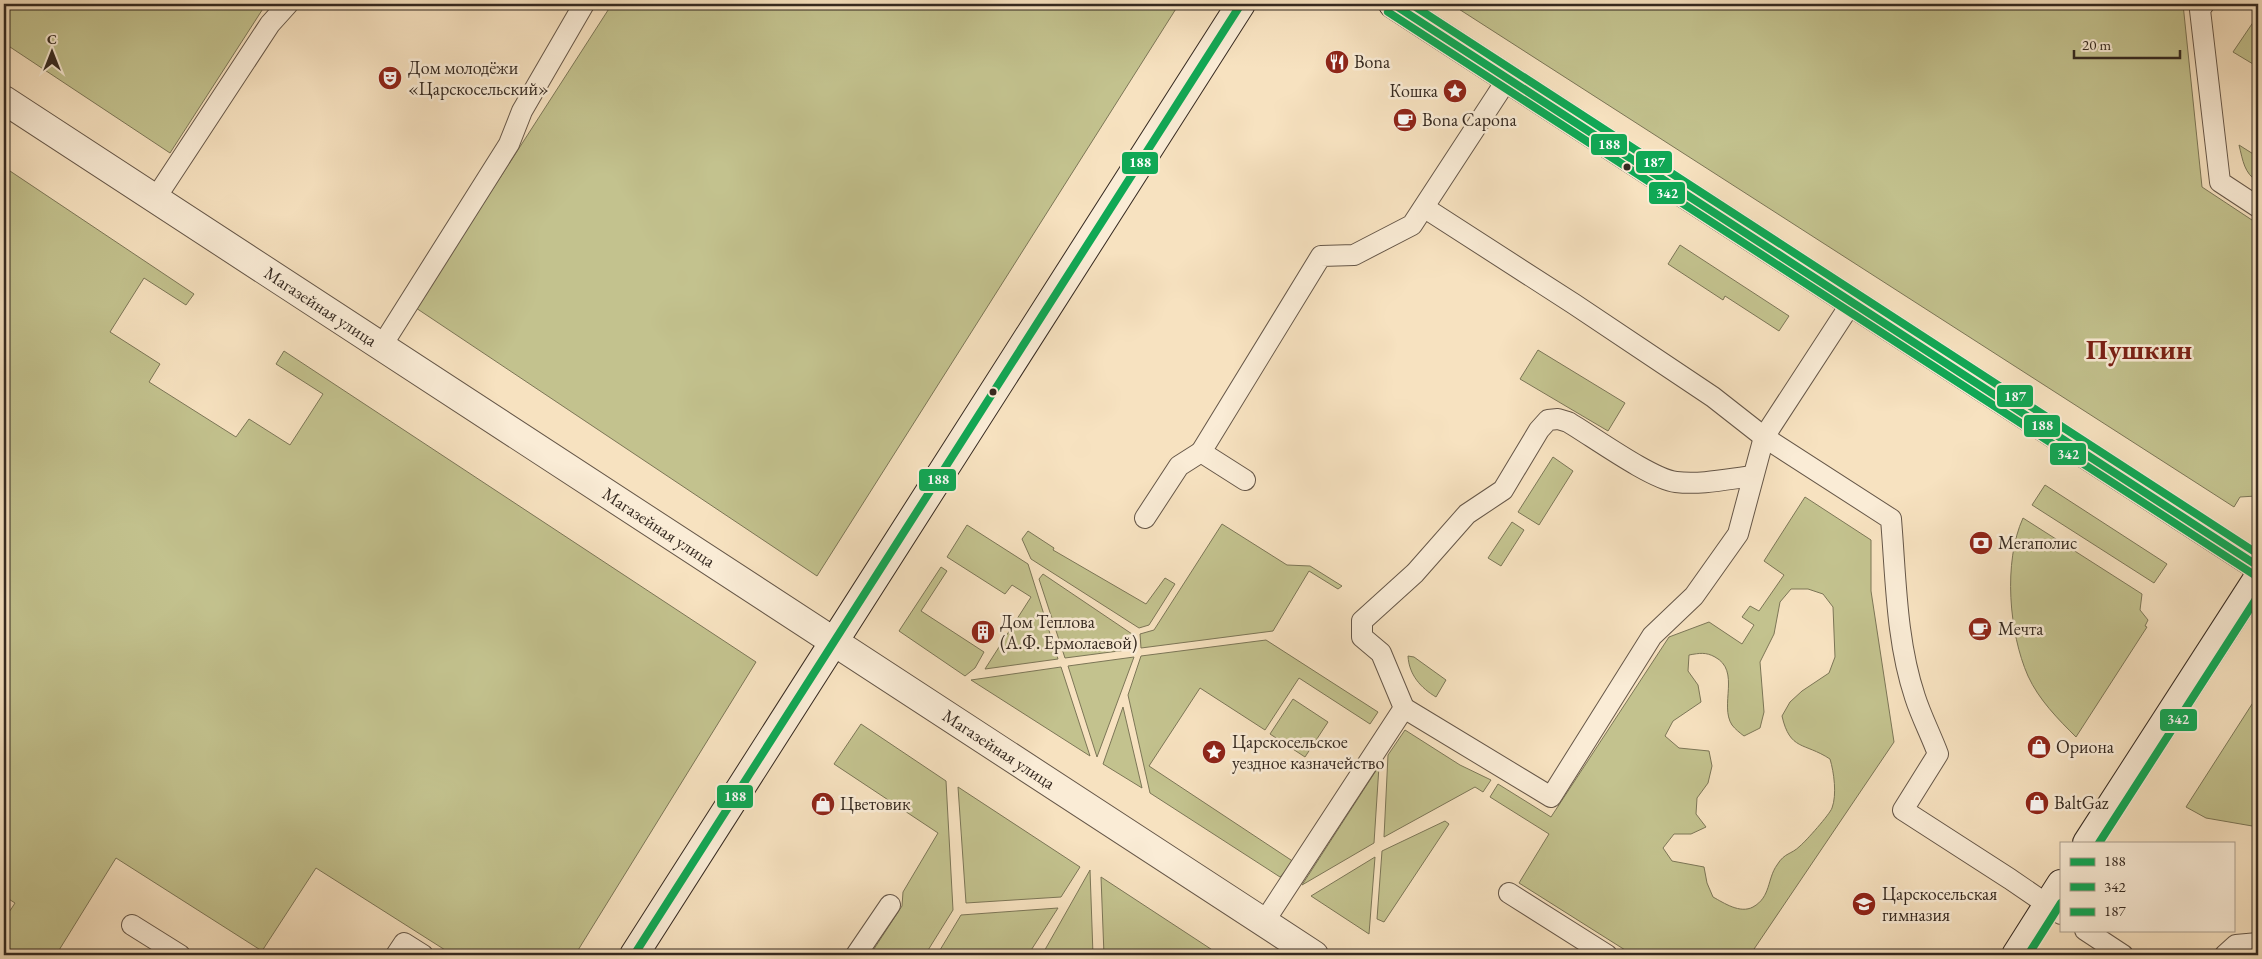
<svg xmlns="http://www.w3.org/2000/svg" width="2262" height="959" font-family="'EB Garamond',serif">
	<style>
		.green { fill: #c3c28e; stroke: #7c7657; fill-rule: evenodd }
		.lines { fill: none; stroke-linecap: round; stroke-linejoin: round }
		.lane-casing { stroke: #665748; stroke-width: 22 }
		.street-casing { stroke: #665748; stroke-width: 30 }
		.secondary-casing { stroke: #352920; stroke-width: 30 }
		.lane { stroke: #faecd6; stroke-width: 20 }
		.street { stroke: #faecd6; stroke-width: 28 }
		.secondary { stroke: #faecd6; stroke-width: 28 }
		.bus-1-casing { stroke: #faecd6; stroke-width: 11 }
		.bus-2-casing { stroke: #faecd6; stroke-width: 11 }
		.bus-3-casing { stroke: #faecd6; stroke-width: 11 }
		.bus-1 { stroke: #10a855; stroke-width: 8 }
		.bus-2 { stroke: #10a855; stroke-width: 8 }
		.bus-3 { stroke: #10a855; stroke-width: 8 }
		.bus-dot { fill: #352920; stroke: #faecd6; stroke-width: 2 }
		.labels { text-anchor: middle; stroke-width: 5; stroke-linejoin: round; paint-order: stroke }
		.poi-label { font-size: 18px; fill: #352920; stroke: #faecd6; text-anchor: start }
		.street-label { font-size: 18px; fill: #352920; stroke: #faecd6 }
		.town-label { font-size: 28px; font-weight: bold; fill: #7a1f14; stroke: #faecd6 }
		.line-badge { stroke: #faecd6; stroke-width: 2 }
		.badge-label { font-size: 14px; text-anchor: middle; font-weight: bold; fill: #fff }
	</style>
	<rect width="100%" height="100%" fill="#f7e2c0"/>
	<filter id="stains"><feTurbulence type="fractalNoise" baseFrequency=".004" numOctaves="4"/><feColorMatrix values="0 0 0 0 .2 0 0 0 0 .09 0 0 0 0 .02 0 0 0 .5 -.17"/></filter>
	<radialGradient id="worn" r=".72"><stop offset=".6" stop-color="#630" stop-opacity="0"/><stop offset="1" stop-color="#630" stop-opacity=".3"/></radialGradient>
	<!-- green -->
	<g class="green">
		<polygon points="4,4 266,4 170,153 4,43"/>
		<polygon points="612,4 1179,4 817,576 416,308"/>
		<polygon points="1451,4 2183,4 2202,187 2258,224 2258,493 2256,496 2240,497 2234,507"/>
		<polygon points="2258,15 2258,67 2233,52"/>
		<path d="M 2239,145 L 2258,157 L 2258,182 C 2244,173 2243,161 2239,145 Z"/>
		<polygon points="4,167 194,294 186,305 144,278 110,332 160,364 149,382 236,437 249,419 290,445 323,394 276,364 284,351 756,662 575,955 453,955 316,868 262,951 116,858 56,955 4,955 4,920 15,903 4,896"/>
		<polygon points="1680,245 1789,316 1779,331 1725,296 1723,300 1668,264"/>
		<polygon points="1538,350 1625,403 1608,431 1520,379"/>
		<polygon points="1553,457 1573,471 1539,525 1518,512"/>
		<polygon points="2045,485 2167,564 2154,583 2032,505"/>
		<path d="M 1805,497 L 1871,540 L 1871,591 L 1894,742 L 1750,955 L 1633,955 L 1519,883 L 1549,834 L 1490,797 L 1498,784 L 1551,817 L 1669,637 L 1709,622 L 1742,644 L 1754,625 L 1742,617 L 1750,606 L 1759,611 L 1784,575 L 1764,561 ZM 1791,589 L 1808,589 L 1823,594 L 1833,607 L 1835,657 L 1829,673 L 1802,691 L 1790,702 L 1782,716 C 1790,751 1804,742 1830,759 C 1834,772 1837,795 1832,808 C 1830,814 1806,841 1800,846 C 1791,855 1785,852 1777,865 C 1767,879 1771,897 1753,907 C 1740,914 1724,903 1713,897 L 1707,883 L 1704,867 L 1672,861 L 1663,848 L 1674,834 L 1691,834 L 1706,827 L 1696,814 L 1697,798 L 1708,783 L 1712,766 L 1709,751 L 1679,748 L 1665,736 L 1673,721 L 1701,702 L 1698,685 L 1688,671 L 1689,655 C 1700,653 1706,652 1715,657 C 1741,671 1719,705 1732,725 C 1735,729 1740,733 1744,736 L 1760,728 L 1764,712 L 1760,662 L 1774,634 L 1780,602 Z"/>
		<path d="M 2023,518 L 2142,594 L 2140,610 L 2148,620 L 2145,626 L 2147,627 L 2076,737 C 2058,719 2039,700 2028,676 C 2009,633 2003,562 2023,518 Z"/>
		<polygon points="1512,522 1524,530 1501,566 1488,558"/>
		<polygon points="1222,524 1287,565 1310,566 1342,586 1338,589 1309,571 1273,631 1141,648 1140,634 1154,630"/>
		<polygon points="967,525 1028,564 1058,659 985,669 1031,597 1012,585 1005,594 947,557"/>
		<polygon points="1028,531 1054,548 1053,550 1146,604 1165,578 1175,584 1149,625 1139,628 1031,559 1022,539"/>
		<polygon points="941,567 947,571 921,611 984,652 975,668 965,676 899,631"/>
		<polygon points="1043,574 1132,634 1134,649 1065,658 1039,579"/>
		<polygon points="1266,640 1378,712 1370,724 1299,678 1265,730 1200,688 1149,766 1294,862 1280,877 1150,793 1128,695 1141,656"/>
		<path d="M 1408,656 L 1414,657 L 1446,680 L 1436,697 C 1421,688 1409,675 1408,656 Z"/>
		<polygon points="1134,657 1097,757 1068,666"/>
		<polygon points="1061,667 1090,756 971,680"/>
		<polygon points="1293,699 1328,722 1305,757 1270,734"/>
		<polygon points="2254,701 2257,703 2258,701 2258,827 2206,818 2186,807"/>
		<polygon points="1123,707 1142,788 1103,764"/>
		<polygon points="861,724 946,781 953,910 925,955 870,955 902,906 903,892 938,833 834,764"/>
		<polygon points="1405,730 1460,765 1491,780 1483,792 1475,787 1384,837 1388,755"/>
		<polygon points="1379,766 1374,843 1302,885"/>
		<polygon points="958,787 1080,867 1061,897 966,903"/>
		<polygon points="1445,821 1449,824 1384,922 1377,919 1382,851"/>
		<polygon points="1375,857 1369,934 1311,896"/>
		<polygon points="1090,870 1093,955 1042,955"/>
		<polygon points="1101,877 1220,955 1104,955"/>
		<polygon points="1058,908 1028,955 937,955 961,915"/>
	</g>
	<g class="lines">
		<!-- lane casing -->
		<g class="lane-casing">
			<g id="lane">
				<polyline points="2204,4 2200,10 2220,182 2258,207"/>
				<polyline points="155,199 270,24 288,4"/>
				<path d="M 1425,208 L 1574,304 L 1713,397 L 1764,437 L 1891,519 C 1896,578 1896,640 1915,697 C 1921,716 1931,735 1938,754 L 1903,810 L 2010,879 L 2061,914"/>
				<polyline points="381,347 509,144 522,111 584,4"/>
				<polyline points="1245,480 1201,452 1321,256 1354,255 1412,225 1508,78"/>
				<polyline points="1145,518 1179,466 1201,452"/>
				<polyline points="1404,708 1551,797 1652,636 1694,596 1738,534 1764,437 1852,302"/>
				<polyline points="1509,893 1607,955"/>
				<path d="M 1264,922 L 1404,708 L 1381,653 L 1362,637 L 1362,621 L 1415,573 L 1467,514 L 1503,490 L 1539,430 L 1548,420 L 1558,419 L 1568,422 C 1592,436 1651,479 1676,482 C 1701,485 1728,479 1753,476"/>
				<polyline points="132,925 180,955"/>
				<polyline points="2085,930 2123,955"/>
				<polyline points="396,955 404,943 423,955"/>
				<polyline points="856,955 890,905"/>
				<polyline points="2225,955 2236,945 2258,943"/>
			</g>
		</g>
		<!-- street casing -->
		<g class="street-casing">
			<g id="street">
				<path id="s1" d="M 4,100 L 1314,955"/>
			</g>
		</g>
		<!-- secondary casing -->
		<g class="secondary-casing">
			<g id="secondary">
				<polyline points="1393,4 2258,566"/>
				<polyline points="2087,843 2258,578"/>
				<polyline points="634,955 1241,4"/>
				<polyline points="2016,955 2061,884"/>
			</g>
		</g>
		<!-- lane -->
		<use href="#lane" class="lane"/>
		<!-- street -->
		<use href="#street" class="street"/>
		<!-- secondary -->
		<use href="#secondary" class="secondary"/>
		<!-- bus-1 casing -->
		<g class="bus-1-casing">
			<g id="bus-1">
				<polyline points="1393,4 2258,566"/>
				<polyline points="634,955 1241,4"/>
			</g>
		</g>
		<!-- bus-2 casing -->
		<g class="bus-2-casing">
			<g id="bus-2">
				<polyline points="1388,12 2253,574"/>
				<polyline points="2099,843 2258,596"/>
				<polyline points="2028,955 2061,903"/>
			</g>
		</g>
		<!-- bus-3 casing -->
		<g class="bus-3-casing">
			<polyline id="bus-3" points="1411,4 2258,554"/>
		</g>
		<!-- bus-1 -->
		<use href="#bus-1" class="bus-1"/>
		<!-- bus-2 -->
		<use href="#bus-2" class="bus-2"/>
		<!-- bus-3 -->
		<use href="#bus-3" class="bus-3"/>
	</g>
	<!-- icons -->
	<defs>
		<g id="restaurant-disc" transform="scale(1.25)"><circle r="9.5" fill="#8f2418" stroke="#faecd6"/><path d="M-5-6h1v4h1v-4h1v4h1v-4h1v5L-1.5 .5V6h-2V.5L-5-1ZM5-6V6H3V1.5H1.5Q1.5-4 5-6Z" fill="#fff"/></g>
		<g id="theatre-disc" transform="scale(1.25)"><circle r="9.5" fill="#8f2418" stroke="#faecd6"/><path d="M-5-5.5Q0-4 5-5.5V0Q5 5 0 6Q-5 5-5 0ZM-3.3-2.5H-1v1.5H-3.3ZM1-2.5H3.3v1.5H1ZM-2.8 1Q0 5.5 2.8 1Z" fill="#fff"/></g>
		<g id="sight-disc" transform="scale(1.25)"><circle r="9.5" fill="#8f2418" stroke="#faecd6"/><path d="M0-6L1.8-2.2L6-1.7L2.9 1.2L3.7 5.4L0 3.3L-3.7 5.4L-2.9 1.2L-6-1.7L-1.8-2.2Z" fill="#fff"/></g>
		<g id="cafe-disc" transform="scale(1.25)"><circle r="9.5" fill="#8f2418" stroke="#faecd6"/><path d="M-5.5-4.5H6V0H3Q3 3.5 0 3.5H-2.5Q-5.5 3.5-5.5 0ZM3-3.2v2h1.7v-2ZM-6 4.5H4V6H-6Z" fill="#fff"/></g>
		<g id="bank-disc" transform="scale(1.25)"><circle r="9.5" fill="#8f2418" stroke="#faecd6"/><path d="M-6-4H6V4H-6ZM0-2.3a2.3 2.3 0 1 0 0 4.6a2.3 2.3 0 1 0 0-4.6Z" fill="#fff"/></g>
		<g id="building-disc" transform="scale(1.25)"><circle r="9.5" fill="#8f2418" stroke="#faecd6"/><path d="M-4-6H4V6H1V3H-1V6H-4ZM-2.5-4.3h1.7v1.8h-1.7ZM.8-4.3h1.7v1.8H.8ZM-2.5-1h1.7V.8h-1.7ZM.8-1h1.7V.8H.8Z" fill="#fff"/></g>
		<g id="shop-disc" transform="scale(1.25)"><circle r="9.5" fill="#8f2418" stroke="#faecd6"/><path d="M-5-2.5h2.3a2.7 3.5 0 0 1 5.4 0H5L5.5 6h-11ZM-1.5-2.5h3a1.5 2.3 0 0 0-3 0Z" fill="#fff"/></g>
		<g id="school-disc" transform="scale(1.25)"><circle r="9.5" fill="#8f2418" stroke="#faecd6"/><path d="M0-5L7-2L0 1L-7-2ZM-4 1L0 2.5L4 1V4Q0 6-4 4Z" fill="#fff"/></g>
	</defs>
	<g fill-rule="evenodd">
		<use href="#restaurant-disc" x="1337" y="62"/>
		<use href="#theatre-disc" x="390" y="78"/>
		<use href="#sight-disc" x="1455" y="91"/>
		<use href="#cafe-disc" x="1405" y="120"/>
		<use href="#bank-disc" x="1981" y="543"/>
		<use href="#cafe-disc" x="1980" y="629"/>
		<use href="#building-disc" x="983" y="632"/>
		<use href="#shop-disc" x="2039" y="747"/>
		<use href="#sight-disc" x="1214" y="752"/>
		<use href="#shop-disc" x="2037" y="803"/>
		<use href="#shop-disc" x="823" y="804"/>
		<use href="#school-disc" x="1864" y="904"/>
	</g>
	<!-- markers -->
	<g class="bus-dot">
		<circle cx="1627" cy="167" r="4.5"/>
		<circle cx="993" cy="392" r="4.5"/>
	</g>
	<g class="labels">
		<!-- poi labels -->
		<g class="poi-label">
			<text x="1354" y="68">Bona</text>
			<text x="408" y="74">Дом молодёжи<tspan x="408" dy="21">«Царскосельский»</tspan></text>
			<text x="1438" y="97" text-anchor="end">Кошка</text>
			<text x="1422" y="126">Bona Capona</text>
			<text x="1998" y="549">Мегаполис</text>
			<text x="1000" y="628">Дом Теплова<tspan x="1000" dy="21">(А.Ф. Ермолаевой)</tspan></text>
			<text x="1998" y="635">Мечта</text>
			<text x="1232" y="748">Царскосельское<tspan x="1232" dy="21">уездное казначейство</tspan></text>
			<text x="2056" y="753">Ориона</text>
			<text x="2054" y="809">BaltGaz</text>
			<text x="840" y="810">Цветовик</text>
			<text x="1882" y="900">Царскосельская<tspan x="1882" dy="21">гимназия</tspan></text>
		</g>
		<!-- street labels -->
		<g class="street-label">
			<text dy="6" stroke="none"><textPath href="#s1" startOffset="378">Магазейная улица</textPath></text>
			<text dy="6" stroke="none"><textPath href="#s1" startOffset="782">Магазейная улица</textPath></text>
			<text dy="6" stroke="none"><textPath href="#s1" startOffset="1188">Магазейная улица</textPath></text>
		</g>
		<!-- town labels -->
		<g class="town-label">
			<text x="2139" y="359">Пушкин</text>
		</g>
	</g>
	<g class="line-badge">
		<rect x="1590" y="133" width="38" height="23" rx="5" fill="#10a855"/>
		<rect x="1635" y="150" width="38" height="24" rx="5" fill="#10a855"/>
		<rect x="1121" y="151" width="38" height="24" rx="5" fill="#10a855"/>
		<rect x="1648" y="181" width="38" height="24" rx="5" fill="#10a855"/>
		<rect x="1996" y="384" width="38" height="24" rx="5" fill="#10a855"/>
		<rect x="2023" y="414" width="38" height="24" rx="5" fill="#10a855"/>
		<rect x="2049" y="442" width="38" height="24" rx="5" fill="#10a855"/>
		<rect x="918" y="468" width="39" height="24" rx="5" fill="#10a855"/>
		<rect x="2159" y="708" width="39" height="24" rx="5" fill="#10a855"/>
		<rect x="716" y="784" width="38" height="25" rx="5" fill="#10a855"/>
	</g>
	<g class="badge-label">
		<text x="1609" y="149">188</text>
		<text x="1654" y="167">187</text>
		<text x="1140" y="167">188</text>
		<text x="1667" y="198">342</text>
		<text x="2015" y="401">187</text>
		<text x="2042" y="430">188</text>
		<text x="2068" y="459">342</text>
		<text x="938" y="484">188</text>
		<text x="2178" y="724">342</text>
		<text x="735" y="801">188</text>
	</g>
	<!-- margin -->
	<rect width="2262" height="959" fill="none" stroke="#f7e2c0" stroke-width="20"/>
	<rect x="5" y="5" width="2252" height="949" fill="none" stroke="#352920" stroke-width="2.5"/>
	<rect x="10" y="10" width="2242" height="939" fill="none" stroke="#352920"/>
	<!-- legend -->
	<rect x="2060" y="842" width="175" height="90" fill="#faecd6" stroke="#ab9e8d"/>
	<rect x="2070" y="858" width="25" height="8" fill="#10a855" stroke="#ab9e8d"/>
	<text x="2104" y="866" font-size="15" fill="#352920">188</text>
	<rect x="2070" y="883" width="25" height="8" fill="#10a855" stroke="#ab9e8d"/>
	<text x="2104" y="892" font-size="15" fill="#352920">342</text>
	<rect x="2070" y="908" width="25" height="8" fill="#10a855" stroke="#ab9e8d"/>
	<text x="2104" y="916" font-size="15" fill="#352920">187</text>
	<!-- north arrow -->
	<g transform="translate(52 52)" stroke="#faecd6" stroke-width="4" paint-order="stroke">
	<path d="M0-4L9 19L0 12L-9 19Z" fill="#352920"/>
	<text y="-8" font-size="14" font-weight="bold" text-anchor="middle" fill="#352920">С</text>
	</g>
	<!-- scale -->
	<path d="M2074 50v8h106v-8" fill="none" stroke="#352920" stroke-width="2.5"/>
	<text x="2082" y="50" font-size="15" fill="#352920" stroke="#faecd6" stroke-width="4" paint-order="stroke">20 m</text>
	<rect width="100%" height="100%" filter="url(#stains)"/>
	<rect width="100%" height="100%" fill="url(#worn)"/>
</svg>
